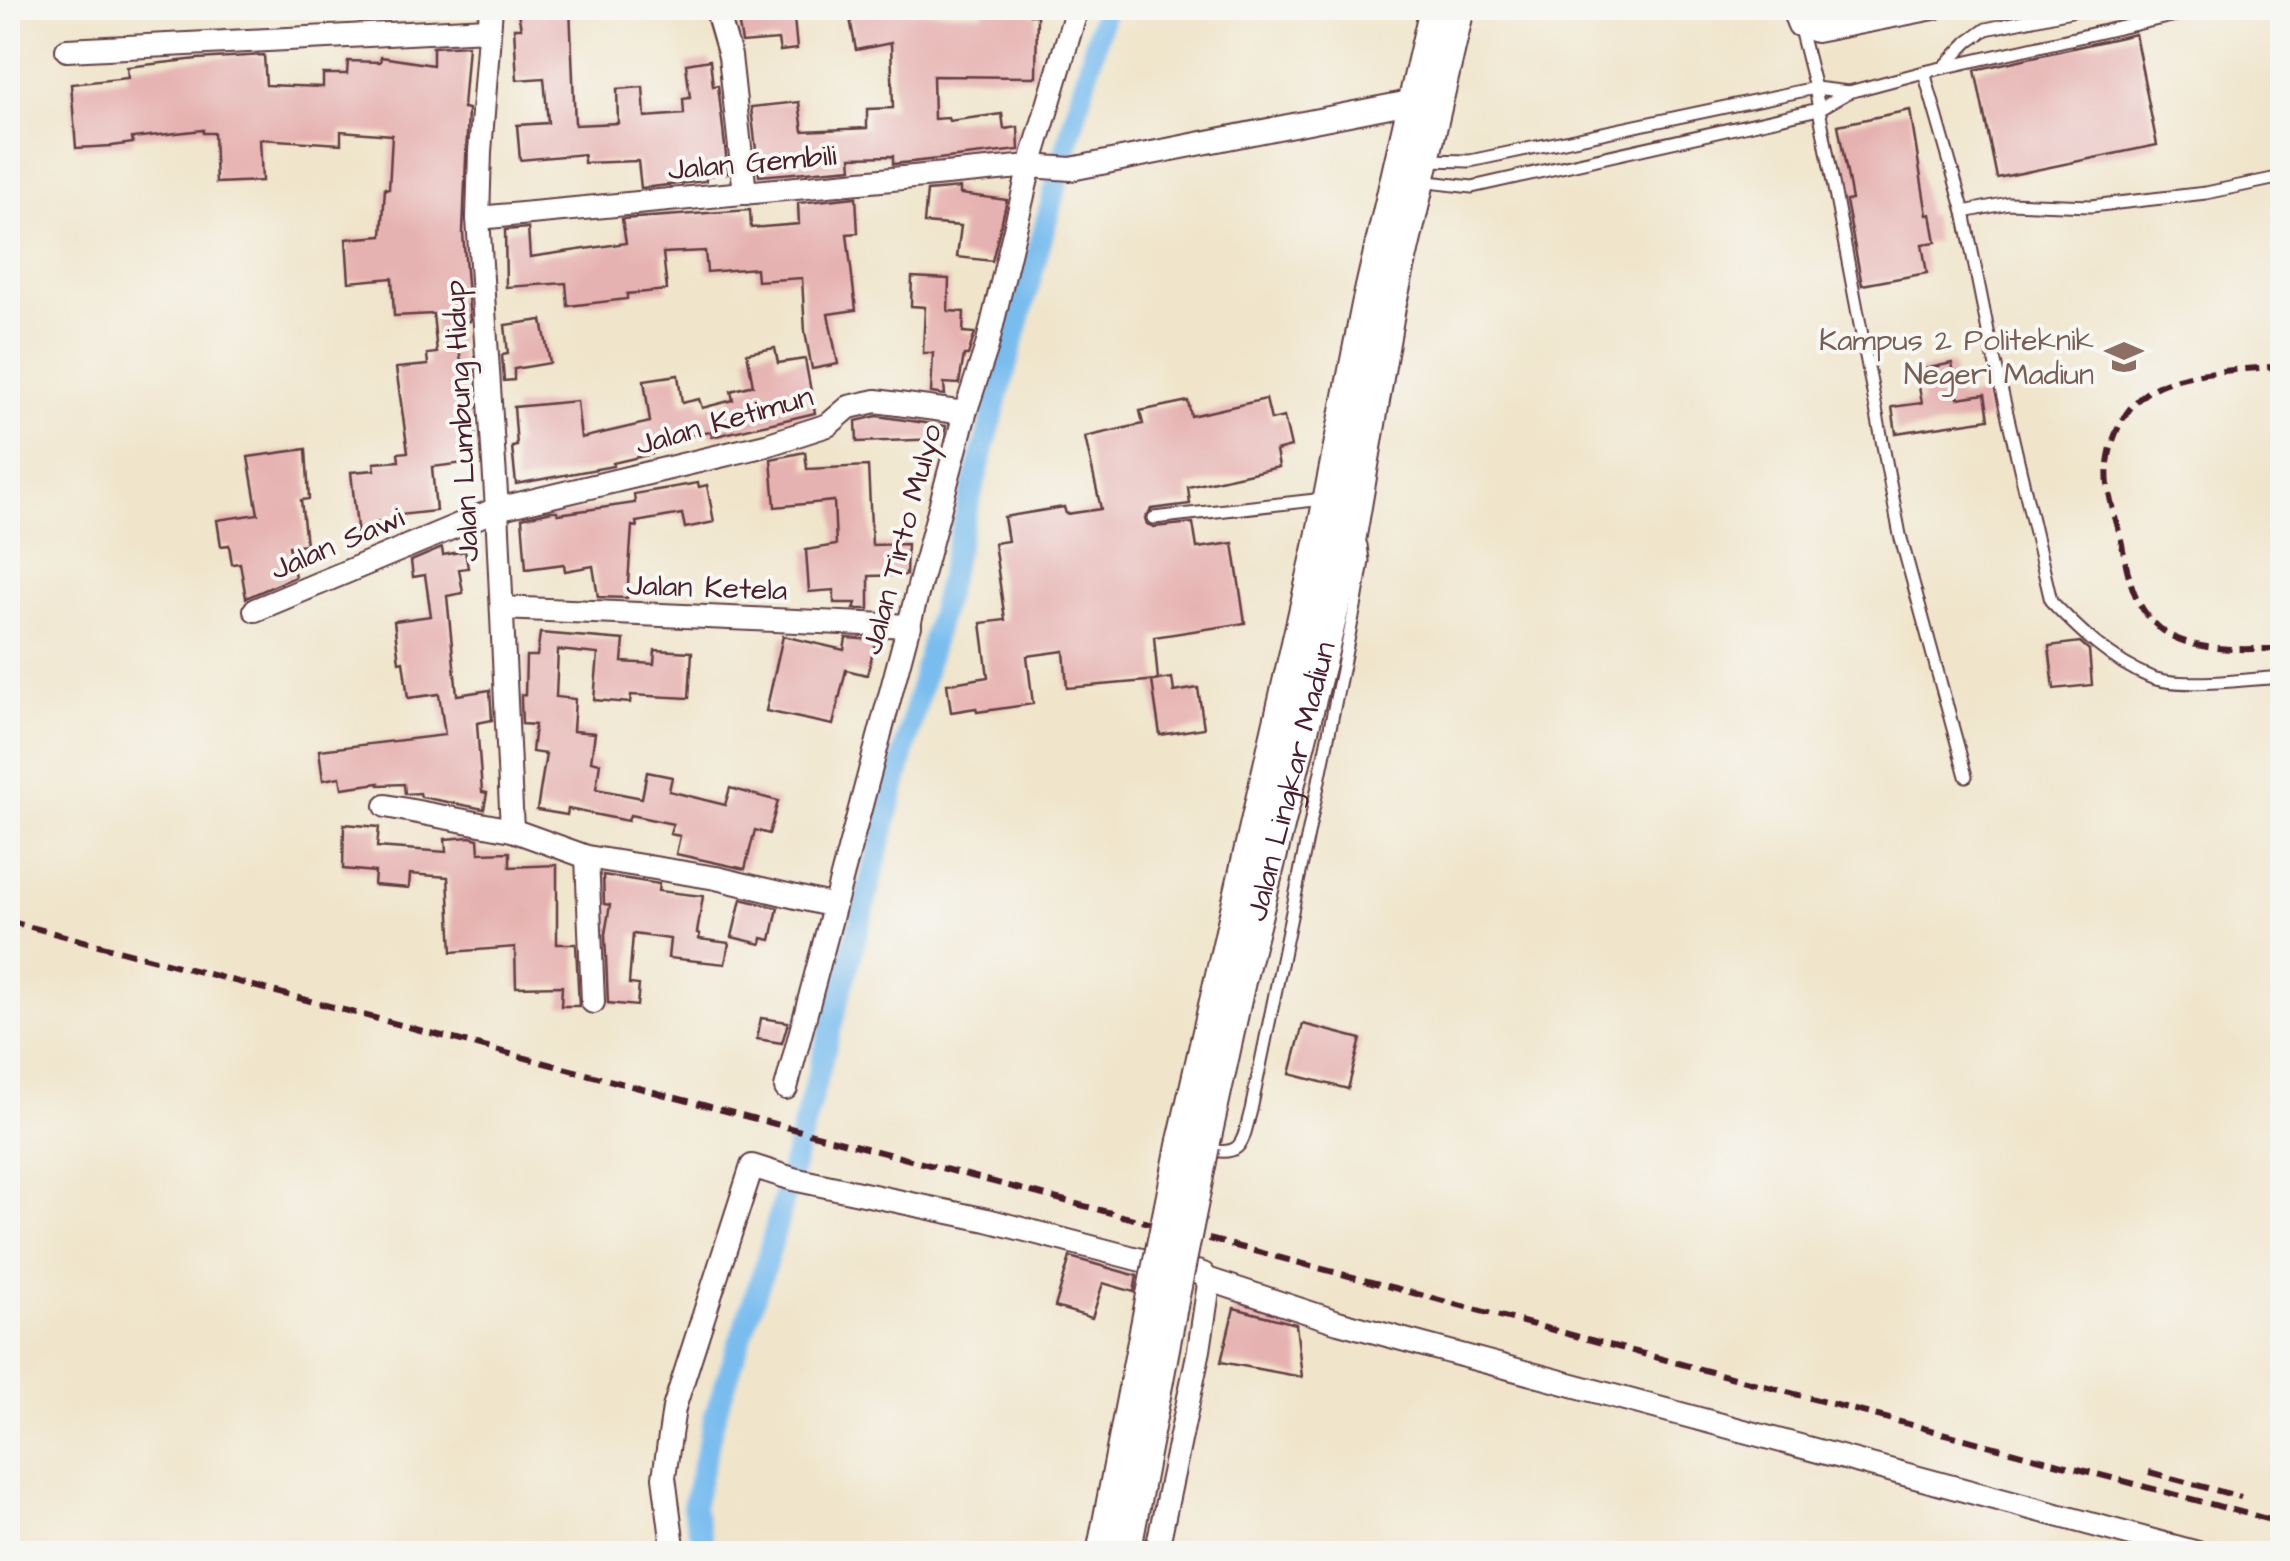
<svg xmlns="http://www.w3.org/2000/svg" width="2290" height="1561" font-family="'Architects Daughter',sans-serif">
	<style>
		.lines { fill: none; stroke-linecap: round; stroke-linejoin: round }
		.canal { stroke: #79bdef; stroke-width: 22 }
		.building { fill: #e6b2b1 }
		.service-casing { stroke: #633d43; stroke-width: 15 }
		.minor-casing { stroke: #633d43; stroke-width: 26 }
		.secondary-casing { stroke: #633d43; stroke-width: 34 }
		.service { stroke: #fff; stroke-width: 11 }
		.minor { stroke: #fff; stroke-width: 22 }
		.secondary { stroke: #fff; stroke-width: 30 }
		.rail { stroke: #4a1f2b; stroke-width: 6; stroke-dasharray: 15 8; stroke-linecap: butt }
		.secondary-bridge-casing { stroke: #633d43; stroke-width: 34; stroke-linecap: butt }
		.secondary-bridge { stroke: #fff; stroke-width: 30 }
		.labels { text-anchor: middle; stroke-width: 8; stroke-linejoin: round; paint-order: stroke }
		.street-label { font-size: 30px; fill: #4a1f2b; stroke: #f6f6f2 }
		.education-label { font-size: 30px; fill: #785e54; stroke: #f6f6f2; text-anchor: end }
	</style>
	<rect width="100%" height="100%" fill="#f6f6f2"/>
	<filter id="ink" filterUnits="userSpaceOnUse"><feTurbulence type="fractalNoise" baseFrequency=".01" numOctaves="2"/><feDisplacementMap in="SourceGraphic" scale="20" xChannelSelector="R" yChannelSelector="G"/><feConvolveMatrix kernelMatrix="1 2 1 2 8 2 1 2 1" color-interpolation-filters="sRGB"/></filter>
	<filter id="wash" filterUnits="userSpaceOnUse"><feTurbulence type="fractalNoise" baseFrequency=".0048" numOctaves="4" result="noise"/><feDisplacementMap in="SourceGraphic" scale="40" xChannelSelector="R" yChannelSelector="G"/><feGaussianBlur stdDeviation="2.25" result="paint"/><feColorMatrix in="noise" values="0 0 0 0 0 0 0 0 0 0 0 0 0 0 0 0 0 1.4 0 .05"/><feComposite in="paint" operator="in"/></filter>
	<g filter="url(#wash)">
		<rect width="100%" height="100%" fill="#f0e5cb"/>
		<g class="lines">
			<!-- canal -->
			<polyline class="canal" points="706,1554 693,1507 715,1415 767,1260 859,925 963,524 1105,8"/>
		</g>
		<g id="blocks">
			<!-- building -->
			<g class="building">
				<polygon points="517,8 570,8 575,125 618,123 617,89 643,87 645,117 684,114 683,99 690,98 686,64 710,60 713,86 718,85 728,173 706,176 706,181 641,188 638,161 584,163 584,154 520,160 517,125 548,123 544,78 517,80 514,28 521,28"/>
				<polygon points="736,8 793,8 797,49 780,51 778,40 742,43"/>
				<polygon points="848,8 984,14 984,8 1030,8 1030,15 1037,15 1036,77 933,76 934,119 948,118 949,121 1002,114 1004,129 1018,127 1019,150 893,164 893,156 851,157 852,168 759,176 751,107 799,102 803,131 867,128 867,109 893,108 891,43 856,50"/>
				<polygon points="2135,34 2157,145 1997,178 1975,70"/>
				<polygon points="468,45 463,108 468,109 463,233 470,321 456,322 465,395 471,394 473,411 475,434 471,435 473,462 432,467 436,511 399,515 399,520 377,522 379,534 358,537 351,472 375,470 374,463 399,461 398,453 408,452 396,368 428,365 427,354 437,353 433,314 394,316 392,278 349,282 346,239 382,236 385,188 389,189 392,135 341,131 341,144 260,139 262,181 216,183 214,133 203,133 203,130 132,138 133,143 112,146 76,148 71,84 128,78 127,67 197,59 264,55 266,85 323,87 323,74 347,74 348,61 380,62 381,57 433,65 433,47"/>
				<polygon points="1910,110 1927,215 1931,214 1936,242 1922,244 1927,273 1862,285 1846,201 1852,200 1838,125"/>
				<polygon points="960,188 960,194 1007,200 992,261 957,257 961,226 924,223 927,191"/>
				<polygon points="856,197 858,233 847,234 856,310 828,314 838,364 812,369 805,332 802,278 757,281 756,268 707,272 705,251 663,253 667,290 627,294 627,299 568,306 566,283 506,287 505,230 528,228 530,257 626,243 622,219 750,210 751,228 799,224 798,203"/>
				<polygon points="912,277 949,279 948,311 964,312 963,332 975,333 968,355 964,355 959,384 944,383 945,395 931,393 933,353 923,353 925,307 911,306"/>
				<polygon points="542,320 550,363 514,369 514,380 504,381 502,355 508,354 505,325"/>
				<polygon points="775,348 778,363 805,359 815,413 712,437 711,432 649,442 652,454 613,463 613,466 516,484 512,447 517,446 514,407 577,401 581,438 650,422 644,380 678,375 682,403 699,399 702,408 733,400 731,391 753,385 747,353"/>
				<polygon points="1952,363 1958,398 1985,394 1989,419 1896,433 1892,407 1922,403 1916,371"/>
				<polygon points="1266,399 1271,420 1284,417 1291,447 1276,451 1279,467 1188,487 1190,504 1152,509 1145,518 1147,524 1154,527 1193,523 1197,548 1233,543 1245,623 1154,637 1158,680 1067,688 1064,651 1027,656 1033,704 977,712 976,708 951,712 947,684 988,677 981,623 1005,620 994,543 1008,541 1004,517 1064,507 1066,514 1101,509 1085,437 1143,424 1140,411 1188,401 1191,416"/>
				<polygon points="877,416 946,426 946,427 943,439 857,442 856,421"/>
				<polygon points="306,449 309,499 301,500 306,544 289,546 295,577 246,598 240,563 232,564 229,545 221,546 217,520 258,514 248,457"/>
				<polygon points="805,452 807,469 868,466 872,545 907,544 906,575 869,576 869,609 854,609 856,603 834,603 834,590 809,592 806,550 836,545 834,501 775,507 771,459"/>
				<polygon points="698,483 699,487 707,485 714,522 685,528 682,514 636,522 637,527 632,526 627,598 598,597 593,566 565,571 564,564 526,569 522,518 552,511 557,511 558,514 635,503 634,494"/>
				<polygon points="442,548 443,555 465,551 468,568 459,569 463,593 447,596 457,695 490,690 492,720 477,723 482,792 487,793 484,809 421,797 420,793 405,794 404,784 379,785 379,783 342,788 340,777 323,780 319,750 445,735 439,694 408,698 403,661 399,662 394,621 431,616 425,575 413,577 411,561"/>
				<polygon points="540,633 624,640 622,662 654,664 655,650 692,652 689,698 631,695 630,703 594,700 598,654 558,650 556,697 575,699 573,731 595,733 591,761 600,763 596,789 642,798 647,772 672,777 669,791 725,805 730,788 778,801 769,834 755,830 745,869 676,854 680,836 670,834 673,824 630,815 628,821 568,809 567,815 537,810 546,754 532,752 535,725 522,724 521,701 521,695 525,695 526,656 537,656"/>
				<polygon points="783,636 844,650 846,638 876,640 867,675 846,670 833,725 766,711"/>
				<polygon points="2080,642 2089,650 2092,685 2054,689 2049,646"/>
				<polygon points="1172,678 1174,692 1198,688 1204,728 1160,735 1152,681"/>
				<polygon points="344,824 379,827 377,847 446,852 445,839 470,837 478,839 479,853 510,852 510,867 557,865 557,944 576,944 579,1006 561,1006 562,986 516,987 515,947 452,952 448,877 410,874 409,888 374,885 375,872 343,869"/>
				<polygon points="603,875 659,884 658,891 703,896 697,933 700,934 699,939 729,943 725,964 668,958 670,939 633,934 629,984 639,985 637,1006 608,1003 605,934 610,905 604,904"/>
				<polygon points="741,899 778,908 771,940 762,938 761,944 732,937"/>
				<polygon points="761,1018 788,1022 782,1043 757,1039"/>
				<polygon points="1303,1024 1361,1039 1348,1089 1290,1074"/>
				<polygon points="1070,1257 1137,1276 1134,1292 1103,1283 1092,1318 1055,1307"/>
				<polygon points="1234,1308 1296,1324 1302,1377 1221,1362"/>
			</g>
		</g>
	</g>
	<g filter="url(#ink)">
		<use href="#blocks" fill-opacity="0" stroke="#633d43" stroke-width="2.5"/>
		<g class="lines">
			<!-- service casing -->
			<g class="service-casing">
				<g id="service">
					<polyline points="1799,25 1815,88 1900,535 1966,776"/>
					<polyline points="1945,66 1968,42 1986,29 2085,8"/>
					<path d="M 1924,72 L 1964,212 L 1990,341 L 2051,601 C 2080,631 2111,661 2150,677 C 2179,689 2250,679 2282,677"/>
					<polyline points="1426,160 1470,161 1815,88 1849,92"/>
					<polyline points="1420,181 1472,187 1819,109 1849,92 1924,72 2207,8"/>
					<polyline points="1964,212 2008,203 2091,206 2206,193 2282,177"/>
					<polyline points="1154,518 1324,499"/>
					<path d="M 1205,1149 C 1244,1158 1242,1142 1251,1110 L 1356,602 L 1363,561 L 1361,545"/>
				</g>
			</g>
			<!-- minor casing -->
			<g class="minor-casing">
				<g id="minor">
					<polyline points="491,8 480,152 478,218 497,509 512,830"/>
					<polyline points="716,8 730,56 745,193"/>
					<polyline points="1792,8 1799,25 1816,31 1934,8"/>
					<polyline points="67,50 488,29"/>
					<polyline points="478,218 1030,166 1071,169 1415,101"/>
					<polyline points="502,608 910,626"/>
					<polyline points="255,610 497,509 766,445 828,425 849,407 876,401 965,413"/>
					<polyline points="386,806 512,830 587,857 716,878 834,906"/>
					<polyline points="587,857 593,1002"/>
					<polyline points="786,1088 965,413 987,346 1030,166 1077,8"/>
					<polyline points="1207,1279 1338,1322 2202,1554"/>
					<polyline points="674,1554 664,1477 674,1408 752,1166 793,1179 987,1220 1153,1263"/>
					<polyline points="1156,1554 1199,1350 1209,1284 1203,1274 1197,1272"/>
				</g>
			</g>
			<!-- secondary casing -->
			<g class="secondary-casing">
				<g id="secondary">
					<polyline points="1183,1141 1320,543 1367,305 1435,8"/>
					<path id="s1" d="M 1204,1146 L 1240,981 L 1349,547 L 1390,307 L 1459,8"/>
					<polyline points="1102,1554 1152,1295"/>
					<polyline points="1125,1554 1172,1306"/>
				</g>
			</g>
			<!-- service -->
			<use href="#service" class="service"/>
			<!-- minor -->
			<use href="#minor" class="minor"/>
			<!-- secondary -->
			<use href="#secondary" class="secondary"/>
			<!-- rail -->
			<g class="rail">
				<path d="M 2282,366 C 2244,370 2181,370 2149,391 C 2120,410 2104,451 2108,485 C 2110,505 2118,524 2122,544 C 2127,571 2132,600 2152,621 C 2185,656 2239,648 2282,649"/>
				<polyline points="8,921 2282,1523"/>
				<polyline points="2149,1472 2241,1497"/>
			</g>
			<!-- secondary-bridge casing -->
			<g class="secondary-bridge-casing">
				<g id="secondary-bridge">
					<polyline points="1152,1295 1183,1141"/>
					<polyline points="1172,1306 1204,1146"/>
				</g>
			</g>
			<!-- secondary-bridge -->
			<use href="#secondary-bridge" class="secondary-bridge"/>
		</g>
	</g>
	<!-- icons -->
	<defs>
		<g id="university-bare" transform="scale(3)"><path d="M0-5L7-2L0 1L-7-2ZM-4 1L0 2.5L4 1V4Q0 6-4 4Z" fill="#8d6e63" stroke="#f6f6f2" stroke-width="2.5" paint-order="stroke"/></g>
	</defs>
	<g fill-rule="evenodd">
		<use href="#university-bare" x="2124" y="357"/>
	</g>
	<g class="labels">
		<!-- street labels -->
		<g class="street-label">
			<text transform="translate(752 162) rotate(-5)" y="10">Jalan Gembili</text>
			<text transform="translate(724 420) rotate(-16)" y="10">Jalan Ketimun</text>
			<text transform="translate(461 421) rotate(-93)" y="10">Jalan Lumbung Hidup</text>
			<text transform="translate(901 539) rotate(-75)" y="10">Jalan Tirto Mulyo</text>
			<text transform="translate(337 543) rotate(-23)" y="10">Jalan Sawi</text>
			<text transform="translate(707 587) rotate(2)" y="10">Jalan Ketela</text>
			<text dy="10" stroke="none"><textPath href="#s1" startOffset="375">Jalan Lingkar Madiun</textPath></text>
		</g>
		<!-- education labels -->
		<g class="education-label">
			<text x="2094" y="350">Kampus 2 Politeknik<tspan x="2094" dy="34">Negeri Madiun</tspan></text>
		</g>
	</g>
	<!-- margin -->
	<rect width="2290" height="1561" fill="none" stroke="#f6f6f2" stroke-width="40"/>
</svg>
